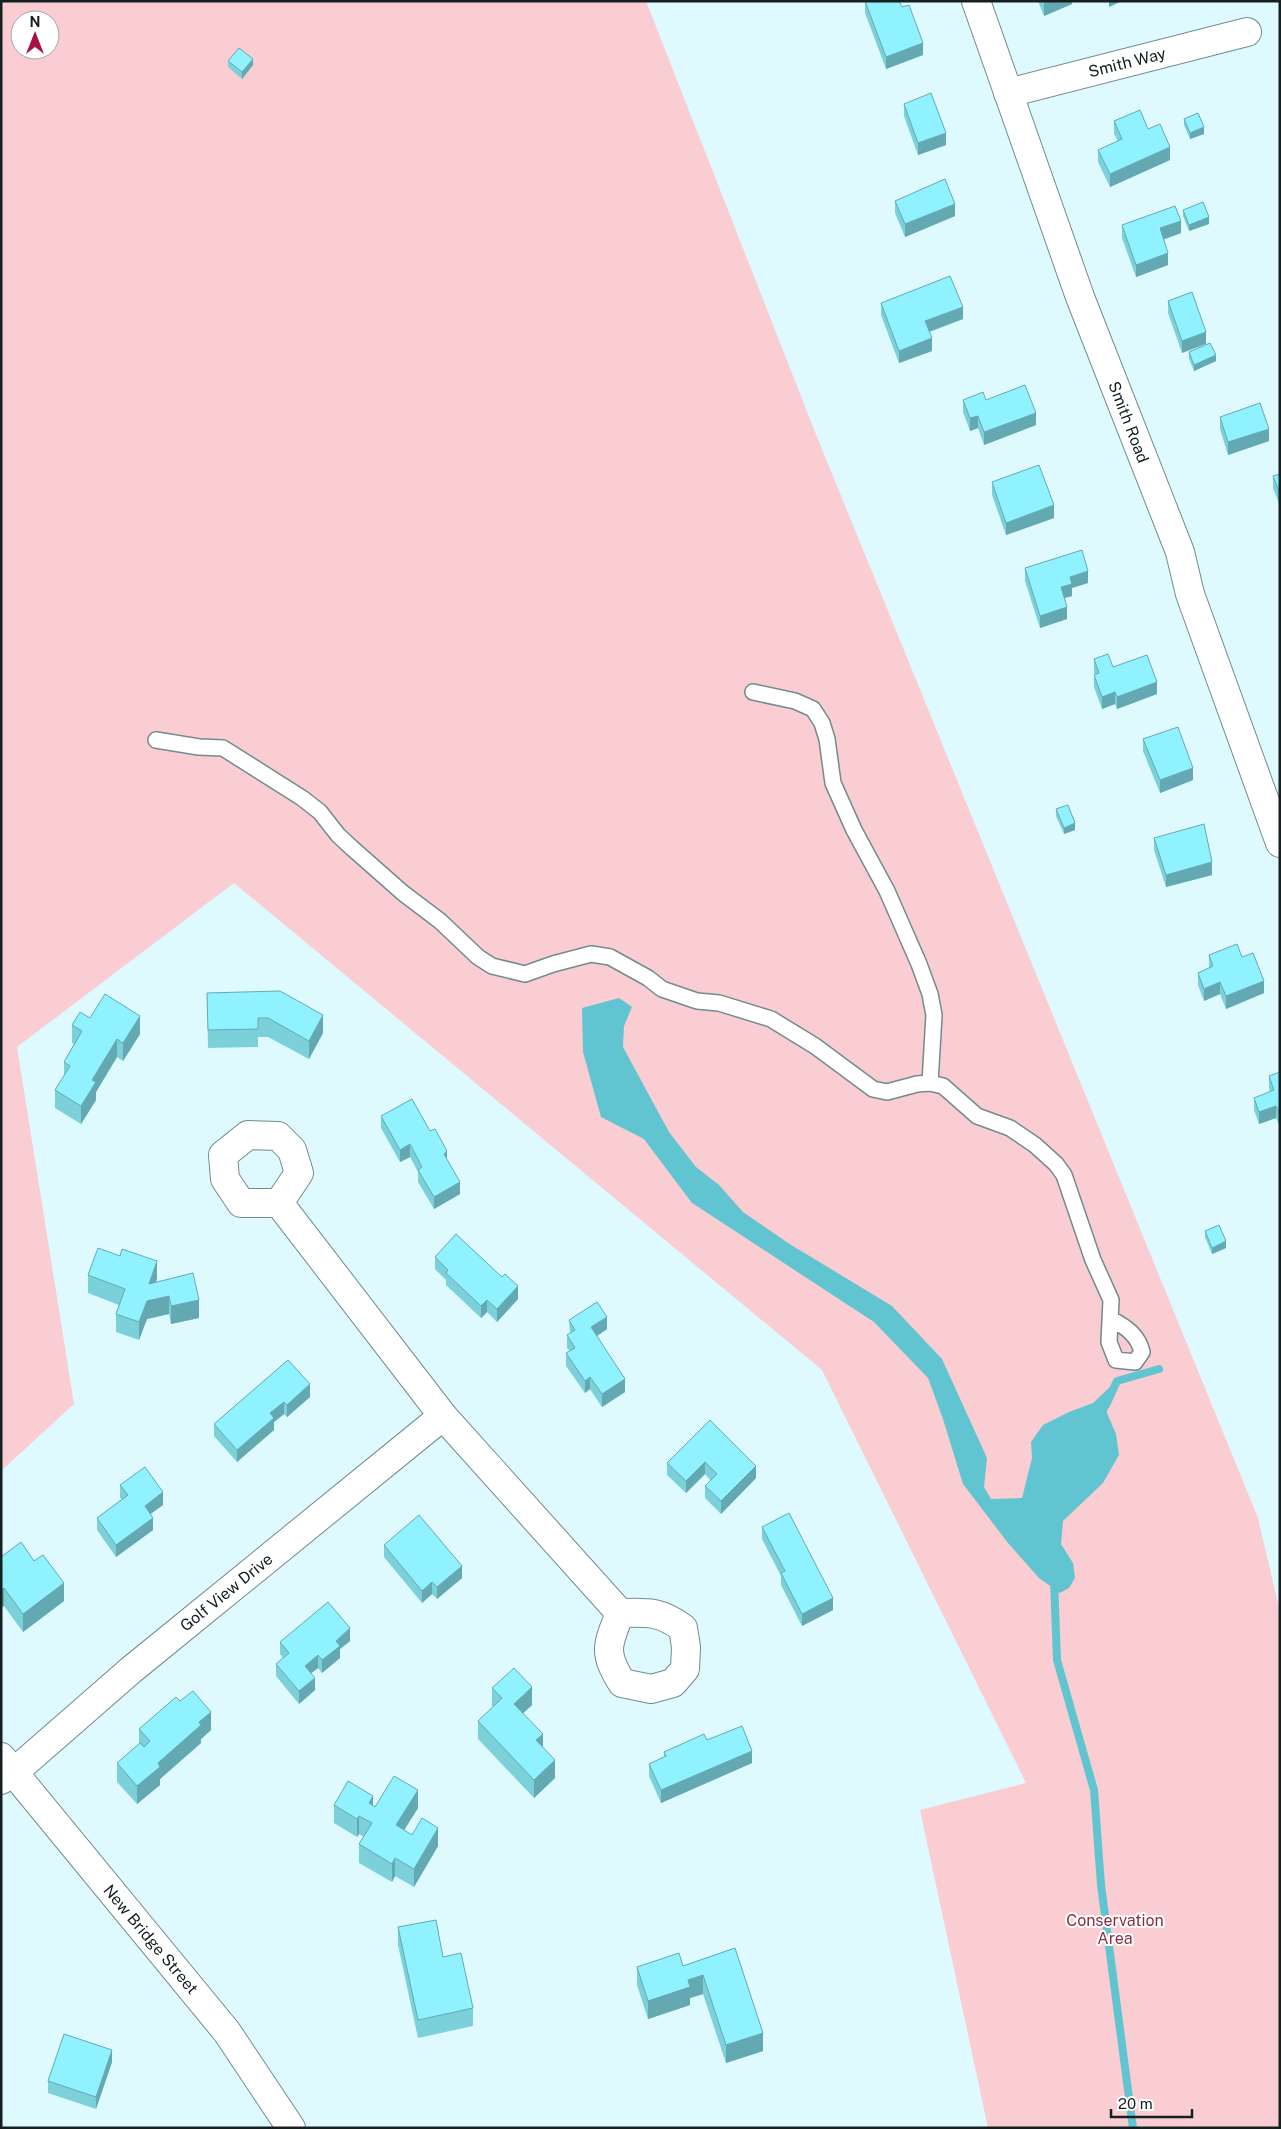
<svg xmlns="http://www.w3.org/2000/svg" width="1281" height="2129" font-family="'Public Sans',sans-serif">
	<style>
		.green { fill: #facdd2; fill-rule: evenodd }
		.water { fill: #61c5d1 }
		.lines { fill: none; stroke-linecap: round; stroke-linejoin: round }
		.stream { stroke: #61c5d1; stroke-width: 8 }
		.service-casing { stroke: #728b8e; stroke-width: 18 }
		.minor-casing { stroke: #728b8e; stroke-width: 30 }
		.tertiary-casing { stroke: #728b8e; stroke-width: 30 }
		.service { stroke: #fff; stroke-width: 15 }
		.minor { stroke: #fff; stroke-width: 28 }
		.tertiary { stroke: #fff; stroke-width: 28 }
		.wall { fill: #7bd0da }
		.shaded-wall { fill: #64a9b2 }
		.building { fill: #8ff2fe; stroke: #64a9b2 }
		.labels { text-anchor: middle; stroke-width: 4; stroke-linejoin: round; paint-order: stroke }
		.street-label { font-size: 16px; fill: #162021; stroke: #fff }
		.park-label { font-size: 16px; fill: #892e41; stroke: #fff }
	</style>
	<rect width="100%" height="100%" fill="#dffafe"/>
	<!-- green -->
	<path class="green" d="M 1,1 L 646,1 L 815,432 L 1258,1518 L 1280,1612 L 1280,2128 L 988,2128 L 920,1810 L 1026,1783 L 822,1370 L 234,883 L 17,1047 L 74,1404 L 1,1471 ZM 20,20 L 50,20 L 50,50 L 20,50 Z"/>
	<!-- water -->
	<polygon class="water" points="619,998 632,1007 624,1026 623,1047 669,1132 696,1167 719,1185 743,1212 788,1243 892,1306 942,1359 987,1458 984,1487 991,1499 1022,1498 1032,1458 1031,1442 1043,1425 1069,1412 1093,1403 1111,1386 1107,1413 1116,1434 1119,1455 1103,1483 1063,1521 1061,1544 1073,1563 1075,1578 1069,1588 1060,1593 1039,1578 1008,1543 963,1484 943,1419 928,1378 874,1322 692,1203 644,1139 601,1117 583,1052 582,1008"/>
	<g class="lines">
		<!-- stream -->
		<g class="stream">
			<polyline points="1106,1405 1117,1381 1159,1369"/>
			<polyline points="1054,1579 1057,1660 1094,1790 1101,1885 1133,2128"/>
		</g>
		<!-- service casing -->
		<g class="service-casing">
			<g id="service">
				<polyline points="753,692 795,701 813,709 822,723 827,739 833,783 854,830 887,891 919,964 930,994 934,1015 930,1083"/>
				<path d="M 156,740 L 199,747 L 223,748 L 302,798 L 320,812 L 338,835 L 352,848 L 403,893 L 440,921 L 478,957 L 492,966 L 525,974 L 553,964 L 591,954 L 610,957 L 648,978 L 662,989 L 697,1001 L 719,1003 L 771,1019 L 815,1046 L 873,1089 L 887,1092 L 917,1084 L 930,1083 L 943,1086 L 977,1116 L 1010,1128 L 1035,1145 L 1056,1164 L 1064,1175 L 1093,1260 L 1111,1300 L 1109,1342 L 1116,1360 L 1135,1362 L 1142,1352 C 1138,1335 1126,1327 1111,1319"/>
			</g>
		</g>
		<!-- minor casing -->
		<g class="minor-casing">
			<g id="minor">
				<polyline points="976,1 1080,297 1180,552 1190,594 1280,843"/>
				<polyline points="1008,93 1247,32"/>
				<path d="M 443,1416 L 620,1613 C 647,1612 660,1611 683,1628 L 686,1647 L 685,1669 L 673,1683 L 651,1689 L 622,1683 C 603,1652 607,1646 620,1613"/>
				<polyline points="1,1780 13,1773 131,1670 443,1416 279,1203 241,1203 225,1179 223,1155 248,1135 278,1136 292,1150 299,1173 279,1203"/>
			</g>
		</g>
		<!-- tertiary casing -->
		<g class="tertiary-casing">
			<polyline id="tertiary" points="1,1757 227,2032 291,2128"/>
		</g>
		<!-- service -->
		<use href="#service" class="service"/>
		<!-- minor -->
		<use href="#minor" class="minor"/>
		<!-- tertiary -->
		<use href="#tertiary" class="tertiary"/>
	</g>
	<!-- wall -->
	<g class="wall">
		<polygon points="865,1 923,55 886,69 865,13"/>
		<polygon points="1038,1 1072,1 1072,4 1044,16"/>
		<polygon points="228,61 253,65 242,79 228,67"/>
		<polygon points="904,104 946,145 918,155 904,116"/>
		<polygon points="1184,119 1204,134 1190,139 1184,125"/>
		<polygon points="1114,121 1148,129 1170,160 1110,187 1098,162 1098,150 1118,141 1114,134"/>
		<polygon points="895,201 955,216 905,237 895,213"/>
		<polygon points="1183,210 1209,224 1189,231 1183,216"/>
		<polygon points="1122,225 1181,233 1163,239 1168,265 1136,277 1122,238"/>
		<polygon points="1192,292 1182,353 1168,313 1168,301"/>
		<polygon points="881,303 963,319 930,332 932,351 899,363 881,315"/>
		<polygon points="1189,352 1216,361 1194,371 1189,359"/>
		<polygon points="963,400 986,400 1036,425 984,445 978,428 970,431 963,412"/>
		<polygon points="1220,417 1269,441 1228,455 1220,429"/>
		<polygon points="1280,474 1280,506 1273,488 1273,476"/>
		<polygon points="992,482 1054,518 1006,535 992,495"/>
		<polygon points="1025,568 1088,583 1072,588 1072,596 1064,598 1067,619 1040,628 1025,581"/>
		<polygon points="1094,659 1113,667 1157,694 1117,709 1115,704 1102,709 1094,687 1094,675 1095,675 1094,672"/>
		<polygon points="1143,739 1193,780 1160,793 1143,751"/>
		<polygon points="1056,809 1075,830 1064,834 1056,816"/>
		<polygon points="1154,838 1212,875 1166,887 1154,850"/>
		<polygon points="1209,955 1242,957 1264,993 1226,1009 1220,994 1204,1001 1198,985 1198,973 1209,968"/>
		<polygon points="207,993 323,1033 309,1059 268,1037 258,1037 258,1047 208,1048"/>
		<polygon points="90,1018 140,1034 123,1061 117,1057 96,1092 96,1100 81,1124 55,1108 55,1090 64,1076 64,1062 74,1044 72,1043 72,1025"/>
		<polygon points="1280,1072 1280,1127 1276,1118 1259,1124 1254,1110 1254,1098 1270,1092 1269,1088 1269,1076"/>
		<polygon points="381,1116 430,1131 447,1160 460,1194 434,1209 418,1182 418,1172 410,1157 400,1162 381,1128"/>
		<polygon points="1205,1231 1226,1248 1212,1254 1205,1237"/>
		<polygon points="435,1257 518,1299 497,1322 487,1312 481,1318 446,1285 446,1280 435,1269"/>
		<polygon points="88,1275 157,1279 156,1282 199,1318 171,1324 169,1314 147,1319 139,1340 116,1332 116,1314 119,1305 88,1293"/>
		<polygon points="569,1320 607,1329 597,1336 625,1392 602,1407 590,1389 585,1393 566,1366 566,1353 570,1351 567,1348 567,1335 570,1334"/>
		<polygon points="288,1360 310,1397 287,1417 284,1414 274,1422 274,1430 237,1462 214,1436 214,1424"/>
		<polygon points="710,1420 756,1478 721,1514 705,1498 705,1486 711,1481 705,1474 686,1493 667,1475 667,1463"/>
		<polygon points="120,1485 163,1505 150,1514 153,1530 116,1557 97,1530 97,1518 122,1499 120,1498"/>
		<polygon points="762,1527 833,1610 802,1626 781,1585 781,1576 762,1539"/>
		<polygon points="384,1545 462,1578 437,1599 432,1594 422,1603 384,1557"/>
		<polygon points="1,1557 64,1601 23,1632 4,1606"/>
		<polygon points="350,1641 340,1649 340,1658 322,1673 318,1668 311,1673 315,1690 299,1704 276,1676 276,1664 283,1658 280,1654 280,1642"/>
		<polygon points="492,1688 532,1705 523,1713 543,1747 555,1778 534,1798 478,1739 478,1721 493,1707 492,1706"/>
		<polygon points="180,1701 211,1730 201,1739 201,1743 160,1779 160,1785 137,1804 117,1782 117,1763 139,1744 139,1729"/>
		<polygon points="707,1740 752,1763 661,1803 649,1776 649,1764 664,1757 664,1752"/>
		<polygon points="334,1805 373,1806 375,1807 418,1808 404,1830 412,1835 438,1846 414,1887 395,1876 392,1882 359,1863 359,1844 364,1837 359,1834 357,1837 334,1823"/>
		<polygon points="398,1927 443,1957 473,2008 473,2026 418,2038 398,1945"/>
		<polygon points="735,1948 763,2051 726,2063 703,1994 690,1998 690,2005 648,2019 637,1985 637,1967 683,1966"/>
		<polygon points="112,2062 96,2109 48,2093 48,2081"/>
	</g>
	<!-- shaded-wall -->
	<g class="shaded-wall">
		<polygon points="1049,1 1072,1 1072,4 1044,16 1044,3"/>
		<polygon points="1109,1 1122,1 1109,7"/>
		<polygon points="923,43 923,55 886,69 886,57"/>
		<polygon points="253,59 253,65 242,79 242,72"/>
		<polygon points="1204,127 1204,134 1190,139 1190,133"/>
		<polygon points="946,133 946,145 918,155 918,143"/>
		<polygon points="1170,147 1170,160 1110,187 1110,174"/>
		<polygon points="955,204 955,216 905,237 905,224"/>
		<polygon points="1209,217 1209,224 1189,231 1189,225"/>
		<polygon points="1181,221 1181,233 1160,241 1160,228"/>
		<polygon points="1168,253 1168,265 1136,277 1136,265"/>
		<polygon points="963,307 963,319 925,333 925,321"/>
		<polygon points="1206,332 1206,344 1182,353 1182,341"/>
		<polygon points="932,338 932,351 899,363 899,351"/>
		<polygon points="1216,355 1216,361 1194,371 1194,365"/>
		<polygon points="1036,413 1036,425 984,445 984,432"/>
		<polygon points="978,416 978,428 970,431 970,418"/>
		<polygon points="1269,429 1269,441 1228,455 1228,442"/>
		<polygon points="1054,505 1054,518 1006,535 1006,523"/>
		<polygon points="1088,571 1088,583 1072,588 1072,596 1061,599 1061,587 1070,577"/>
		<polygon points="1067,607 1067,619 1040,628 1040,616"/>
		<polygon points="1157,682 1157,694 1117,709 1117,697"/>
		<polygon points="1115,692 1115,704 1102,709 1102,697"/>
		<polygon points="1193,768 1193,780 1160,793 1160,780"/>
		<polygon points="1075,823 1075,830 1064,834 1064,828"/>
		<polygon points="1212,862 1212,875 1166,887 1166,875"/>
		<polygon points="1264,981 1264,993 1226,1009 1226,996"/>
		<polygon points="1220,982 1220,994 1204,1001 1204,989"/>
		<polygon points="323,1015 323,1033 309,1059 309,1041"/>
		<polygon points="140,1016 140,1034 123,1061 123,1043"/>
		<polygon points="117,1039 117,1057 96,1092 96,1100 81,1124 81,1106 92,1080"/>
		<polygon points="1276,1106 1276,1118 1259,1124 1259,1112"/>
		<polygon points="410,1144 410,1157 400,1162 400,1150"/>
		<polygon points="447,1151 447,1164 444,1154"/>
		<polygon points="460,1182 460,1194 434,1209 434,1197"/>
		<polygon points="1226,1241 1226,1248 1212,1254 1212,1248"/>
		<polygon points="157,1261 157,1279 149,1300 169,1296 169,1314 147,1319 139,1340 139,1322 149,1284"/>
		<polygon points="518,1286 518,1299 497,1322 497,1309"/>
		<polygon points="199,1300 199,1318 171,1324 171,1306"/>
		<polygon points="487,1300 487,1312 481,1318 481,1306"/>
		<polygon points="607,1317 607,1329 591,1340 591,1327"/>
		<polygon points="590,1377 590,1389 585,1393 585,1381"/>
		<polygon points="625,1379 625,1392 602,1407 602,1394"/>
		<polygon points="310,1384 310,1397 287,1417 287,1405"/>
		<polygon points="284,1402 284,1414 274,1422 274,1430 237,1462 237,1450 270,1413"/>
		<polygon points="705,1462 705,1474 686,1493 686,1481"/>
		<polygon points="756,1466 756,1478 721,1514 721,1501"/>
		<polygon points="163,1492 163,1505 145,1518 145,1506"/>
		<polygon points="153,1518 153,1530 116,1557 116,1545"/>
		<polygon points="462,1566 462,1578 437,1599 437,1587"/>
		<polygon points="432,1582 432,1594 422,1603 422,1591"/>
		<polygon points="64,1583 64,1601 23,1632 23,1614"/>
		<polygon points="4,1588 4,1606 1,1608 1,1590"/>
		<polygon points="833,1598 833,1610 802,1626 802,1614"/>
		<polygon points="350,1628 350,1641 340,1649 340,1658 322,1673 322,1660 336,1641"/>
		<polygon points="318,1655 318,1668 305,1678 305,1666"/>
		<polygon points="315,1678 315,1690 299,1704 299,1691"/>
		<polygon points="532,1687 532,1705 514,1722 514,1704"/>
		<polygon points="211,1712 211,1730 201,1739 201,1743 160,1779 160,1785 137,1804 137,1786 158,1763 199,1722"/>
		<polygon points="543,1734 543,1752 536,1740"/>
		<polygon points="752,1751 752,1763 661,1803 661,1790"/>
		<polygon points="555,1760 555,1778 534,1798 534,1780"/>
		<polygon points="418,1790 418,1808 396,1843 396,1825"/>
		<polygon points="373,1796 373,1814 369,1803"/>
		<polygon points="359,1816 359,1834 357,1837 357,1819"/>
		<polygon points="438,1828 438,1846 414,1887 414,1869"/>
		<polygon points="395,1858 395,1876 392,1882 392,1864"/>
		<polygon points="703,1975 703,1994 690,1998 690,2005 648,2019 648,2001 688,1980"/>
		<polygon points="763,2033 763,2051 726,2063 726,2045"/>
		<polygon points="112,2050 112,2062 96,2109 96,2097"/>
	</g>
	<!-- building -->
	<g class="building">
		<polygon points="865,1 899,1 902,7 909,5 923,43 886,57"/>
		<polygon points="239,48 253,59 242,72 228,61"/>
		<polygon points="931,93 946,133 918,143 904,104"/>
		<polygon points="1140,110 1148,129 1160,124 1170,147 1110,174 1098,150 1122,139 1114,121"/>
		<polygon points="1198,113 1204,127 1190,133 1184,119"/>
		<polygon points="945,179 955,204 905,224 895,201"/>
		<polygon points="1203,202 1209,217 1189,225 1183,210"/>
		<polygon points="1175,206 1181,221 1160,228 1168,253 1136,265 1122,225"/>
		<polygon points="950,276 963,307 925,321 932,338 899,351 881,303"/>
		<polygon points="1192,292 1206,332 1182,341 1168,301"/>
		<polygon points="1210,343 1216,355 1194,365 1189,352"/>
		<polygon points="1025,385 1036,413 984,432 978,416 970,418 963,400 983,392 986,400"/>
		<polygon points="1260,403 1269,429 1228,442 1220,417"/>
		<polygon points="1039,465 1054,505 1006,523 992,482"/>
		<polygon points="1280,474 1280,494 1273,476"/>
		<polygon points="1082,550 1088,571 1070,577 1072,584 1061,587 1067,607 1040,616 1025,568"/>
		<polygon points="1108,654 1113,667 1147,655 1157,682 1117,697 1115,692 1102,697 1094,675 1099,673 1094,659"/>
		<polygon points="1178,727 1193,768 1160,780 1143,739"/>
		<polygon points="1068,805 1075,823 1064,828 1056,809"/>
		<polygon points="1204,824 1212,862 1166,875 1154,838"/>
		<polygon points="1237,944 1242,957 1253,953 1264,981 1226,996 1220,982 1204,989 1198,973 1213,966 1209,955"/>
		<polygon points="280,991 323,1015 309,1041 268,1018 258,1018 258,1029 208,1030 207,993"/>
		<polygon points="105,994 140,1016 123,1043 117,1039 92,1080 96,1082 81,1106 55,1090 70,1066 64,1062 82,1031 72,1025 80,1012 90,1018"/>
		<polygon points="1280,1072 1280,1115 1276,1106 1259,1112 1254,1098 1274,1090 1269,1076"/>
		<polygon points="412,1099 430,1131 435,1129 447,1151 444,1154 460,1182 434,1197 418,1170 422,1167 410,1144 400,1150 381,1116"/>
		<polygon points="1219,1225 1226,1241 1212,1248 1205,1231"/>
		<polygon points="456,1234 502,1277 505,1274 518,1286 497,1309 487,1300 481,1306 446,1273 448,1270 435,1257"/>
		<polygon points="98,1248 120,1256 122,1249 157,1261 149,1284 193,1273 199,1300 171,1306 169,1296 147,1301 139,1322 116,1314 125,1289 88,1275"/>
		<polygon points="597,1302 607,1317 591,1327 625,1379 602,1394 590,1377 585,1381 566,1353 575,1348 567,1335 575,1330 569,1320"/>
		<polygon points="288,1360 310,1384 287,1405 284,1402 270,1413 274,1418 237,1450 214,1424"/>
		<polygon points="710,1420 756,1466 721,1501 705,1486 717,1474 705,1462 686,1481 667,1463"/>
		<polygon points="145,1467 163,1492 145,1506 153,1518 116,1545 97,1518 128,1495 120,1485"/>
		<polygon points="789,1513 833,1598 802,1614 781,1573 785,1571 762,1527"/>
		<polygon points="419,1515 462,1566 437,1587 432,1582 422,1591 384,1545"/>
		<polygon points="21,1542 34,1561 43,1555 64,1583 23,1614 4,1588 1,1590 1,1557"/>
		<polygon points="328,1602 350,1628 336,1641 340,1646 322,1660 318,1655 305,1666 315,1678 299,1691 276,1664 289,1653 280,1642"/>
		<polygon points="514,1668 532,1687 514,1704 543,1734 536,1740 555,1760 534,1780 478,1721 502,1698 492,1688"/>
		<polygon points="193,1691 211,1712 199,1722 201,1725 158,1763 160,1767 137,1786 117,1763 140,1743 144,1747 150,1741 139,1729 176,1697 180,1701"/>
		<polygon points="742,1726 752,1751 661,1790 649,1764 666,1756 664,1752 704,1734 707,1740"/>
		<polygon points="394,1776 418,1790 396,1825 412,1835 422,1818 438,1828 414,1869 395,1858 392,1864 359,1844 372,1823 359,1816 357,1819 334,1805 348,1781 373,1796 369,1803 375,1807"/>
		<polygon points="436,1920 443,1957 461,1953 473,2008 418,2020 398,1927"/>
		<polygon points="735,1948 763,2033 726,2045 703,1975 688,1980 690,1987 648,2001 637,1967 679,1953 683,1966"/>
		<polygon points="64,2034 112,2050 96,2097 48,2081"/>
	</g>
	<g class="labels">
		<!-- street labels -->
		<g class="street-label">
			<text transform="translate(1127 62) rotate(-14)" y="6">Smith Way</text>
			<text transform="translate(1129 422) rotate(69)" y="6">Smith Road</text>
			<text transform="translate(226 1592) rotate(-39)" y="6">Golf View Drive</text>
			<text transform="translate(151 1939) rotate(50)" y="6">New Bridge Street</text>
		</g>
		<!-- park labels -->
		<g class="park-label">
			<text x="1115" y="1926">Conservation<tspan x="1115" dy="18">Area</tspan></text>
		</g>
	</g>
	<!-- border -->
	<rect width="1281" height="2129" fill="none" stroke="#162021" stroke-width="5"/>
	<!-- north arrow -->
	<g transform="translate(35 35)"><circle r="24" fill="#ffffff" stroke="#a2a6a6"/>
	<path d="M0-4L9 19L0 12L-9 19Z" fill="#a81242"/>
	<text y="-8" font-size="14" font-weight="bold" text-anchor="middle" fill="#162021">N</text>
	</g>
	<!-- scale -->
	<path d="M1111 2109v8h81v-8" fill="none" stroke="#162021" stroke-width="2.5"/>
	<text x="1118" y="2109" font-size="15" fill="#162021" stroke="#ffffff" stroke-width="4" paint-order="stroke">20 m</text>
</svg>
